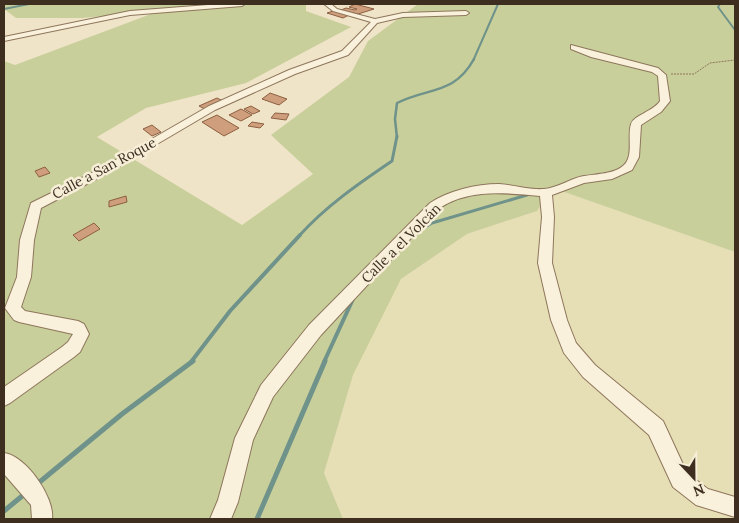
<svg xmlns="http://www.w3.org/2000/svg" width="739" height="523" font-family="Lora,serif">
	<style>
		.farmland { fill: #e6deb5 }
		.green { fill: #c9cf9b }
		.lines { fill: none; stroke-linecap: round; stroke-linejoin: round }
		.stream-far4 { stroke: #6f938a; stroke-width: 2 }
		.stream-far3 { stroke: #6f938a; stroke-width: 2.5 }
		.stream-far2 { stroke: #6f938a; stroke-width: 3 }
		.stream-far1 { stroke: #6f938a; stroke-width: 4 }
		.stream { stroke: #6f938a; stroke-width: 5 }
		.building { fill: #cf9f7d; stroke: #8d5f41 }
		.minor-casing { stroke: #8d765c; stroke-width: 2 }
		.path { stroke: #8d765c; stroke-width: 1; stroke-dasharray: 2 1; stroke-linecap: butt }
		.minor { fill: #faf1dc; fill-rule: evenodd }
		.labels { text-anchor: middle; stroke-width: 5; stroke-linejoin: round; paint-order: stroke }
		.street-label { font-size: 14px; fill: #3d2e20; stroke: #f7eed8 }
	</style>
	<rect width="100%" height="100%" fill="#f0e4c8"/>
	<!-- farmland -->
	<polygon class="farmland" points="553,188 735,252 735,519 343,519 324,473 353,375 401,279 467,234 537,211"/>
	<!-- green -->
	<polygon class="green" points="4,4 306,4 306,11 351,27 246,83 146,108 97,137 242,225 313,174 271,135 349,77 368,41 418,4 735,4 735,252 553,188 537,211 467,234 401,279 353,375 324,473 343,519 4,519 4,61 15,65 159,11 82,18 16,18 4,9"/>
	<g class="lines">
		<!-- stream-far4 -->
		<g class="stream-far4">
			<polyline points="720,4 718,7 735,30"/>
			<polyline points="4,9 29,4"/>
			<polyline points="473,61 498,4"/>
		</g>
		<!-- stream-far3 -->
		<path class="stream-far3" d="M 397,138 L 395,119 L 397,103 C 429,87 454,95 474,59"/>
		<!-- stream-far2 -->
		<g class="stream-far2">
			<polyline points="413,234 432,223 527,195"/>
			<path d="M 299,236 C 326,206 358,184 392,161 L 397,136"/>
		</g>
		<!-- stream-far1 -->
		<g class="stream-far1">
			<polyline points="191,362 230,311 300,235"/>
			<polyline points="324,362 353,299"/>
		</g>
		<!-- stream -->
		<g class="stream">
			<polyline points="36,485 122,414 193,361"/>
			<polyline points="4,511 27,492"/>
			<polyline points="257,519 325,361"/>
		</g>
	</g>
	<!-- building -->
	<g class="building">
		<polygon points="355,4 374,9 358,14 341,10 346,8 355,10 357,9 349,7"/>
		<polygon points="333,11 349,15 343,18 327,13"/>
		<polygon points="270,93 287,99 279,105 262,99"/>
		<polygon points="217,98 223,101 205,109 199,106"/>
		<polygon points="251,106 260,111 253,114 244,109"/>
		<polygon points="241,109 252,115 241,121 229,115"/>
		<polygon points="275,113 289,114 286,120 271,118"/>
		<polygon points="217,115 239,128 224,136 202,122"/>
		<polygon points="252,122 264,124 260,128 248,126"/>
		<polygon points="152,125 161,132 152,136 143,129"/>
		<polygon points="45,167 50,173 39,177 35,171"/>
		<polygon points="126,196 127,202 109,207 109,201"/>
		<polygon points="94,223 100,229 79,241 73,235"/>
	</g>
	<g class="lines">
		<!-- minor casing -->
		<g class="minor-casing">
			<g id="minor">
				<polygon points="221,4 245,4 242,6 130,15 4,41 4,37 130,11"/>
				<polygon points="324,4 331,4 337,9 375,19 403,13 466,11 469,13 466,15 403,17 377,23 348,55 295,74 215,110 106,174 41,208 34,240 31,277 21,307 25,311 78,321 84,324 89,334 80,352 74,357 10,403 4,406 4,387 62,347 68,342 73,334 19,322 14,320 5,308 17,277 20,240 31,203 98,170 209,106 289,70 342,51 371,22 333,11"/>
				<path d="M 571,45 L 658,68 L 666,75 L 670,101 L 661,112 L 641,125 L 639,157 L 632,170 L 612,179 L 584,183 L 552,195 L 554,217 L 552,263 L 567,320 L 576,343 L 595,365 L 663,421 L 687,473 L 708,489 L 735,497 L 735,517 L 696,505 L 673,487 L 649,435 L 583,377 L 564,353 L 551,320 L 538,263 L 542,217 L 540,196 C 505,193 469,188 438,209 L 321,335 L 273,397 L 253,440 L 238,502 L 231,519 L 210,519 L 218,500 L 235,438 L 261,385 L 309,325 L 430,203 C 448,191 476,184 499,184 C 514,185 529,190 544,189 C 558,188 571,178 584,176 C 596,174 615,174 624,165 C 634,155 627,137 631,124 C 634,115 654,111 660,101 L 658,76 L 652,72 L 591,57 L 571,49 Z"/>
				<path d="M 4,453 C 25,455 55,497 52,519 L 32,519 L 31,505 L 4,474 Z"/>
			</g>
		</g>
		<!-- path -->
		<polyline class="path" points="671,74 694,74 710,63 735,60"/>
		<!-- minor -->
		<use href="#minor" class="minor"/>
	</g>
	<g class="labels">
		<!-- street labels -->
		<g class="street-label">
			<text transform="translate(104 168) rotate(-28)" y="5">Calle a San Roque</text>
			<text transform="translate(401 243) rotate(-45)" y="5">Calle a el Volcán</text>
		</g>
	</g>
	<!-- border -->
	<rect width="739" height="523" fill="none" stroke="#3d2e20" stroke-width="10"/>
	<!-- north arrow -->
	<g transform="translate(694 478) rotate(158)" stroke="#f7eed8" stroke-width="4" paint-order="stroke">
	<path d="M0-4L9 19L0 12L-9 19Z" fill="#3d2e20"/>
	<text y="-8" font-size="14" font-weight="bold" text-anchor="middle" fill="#3d2e20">N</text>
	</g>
</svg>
